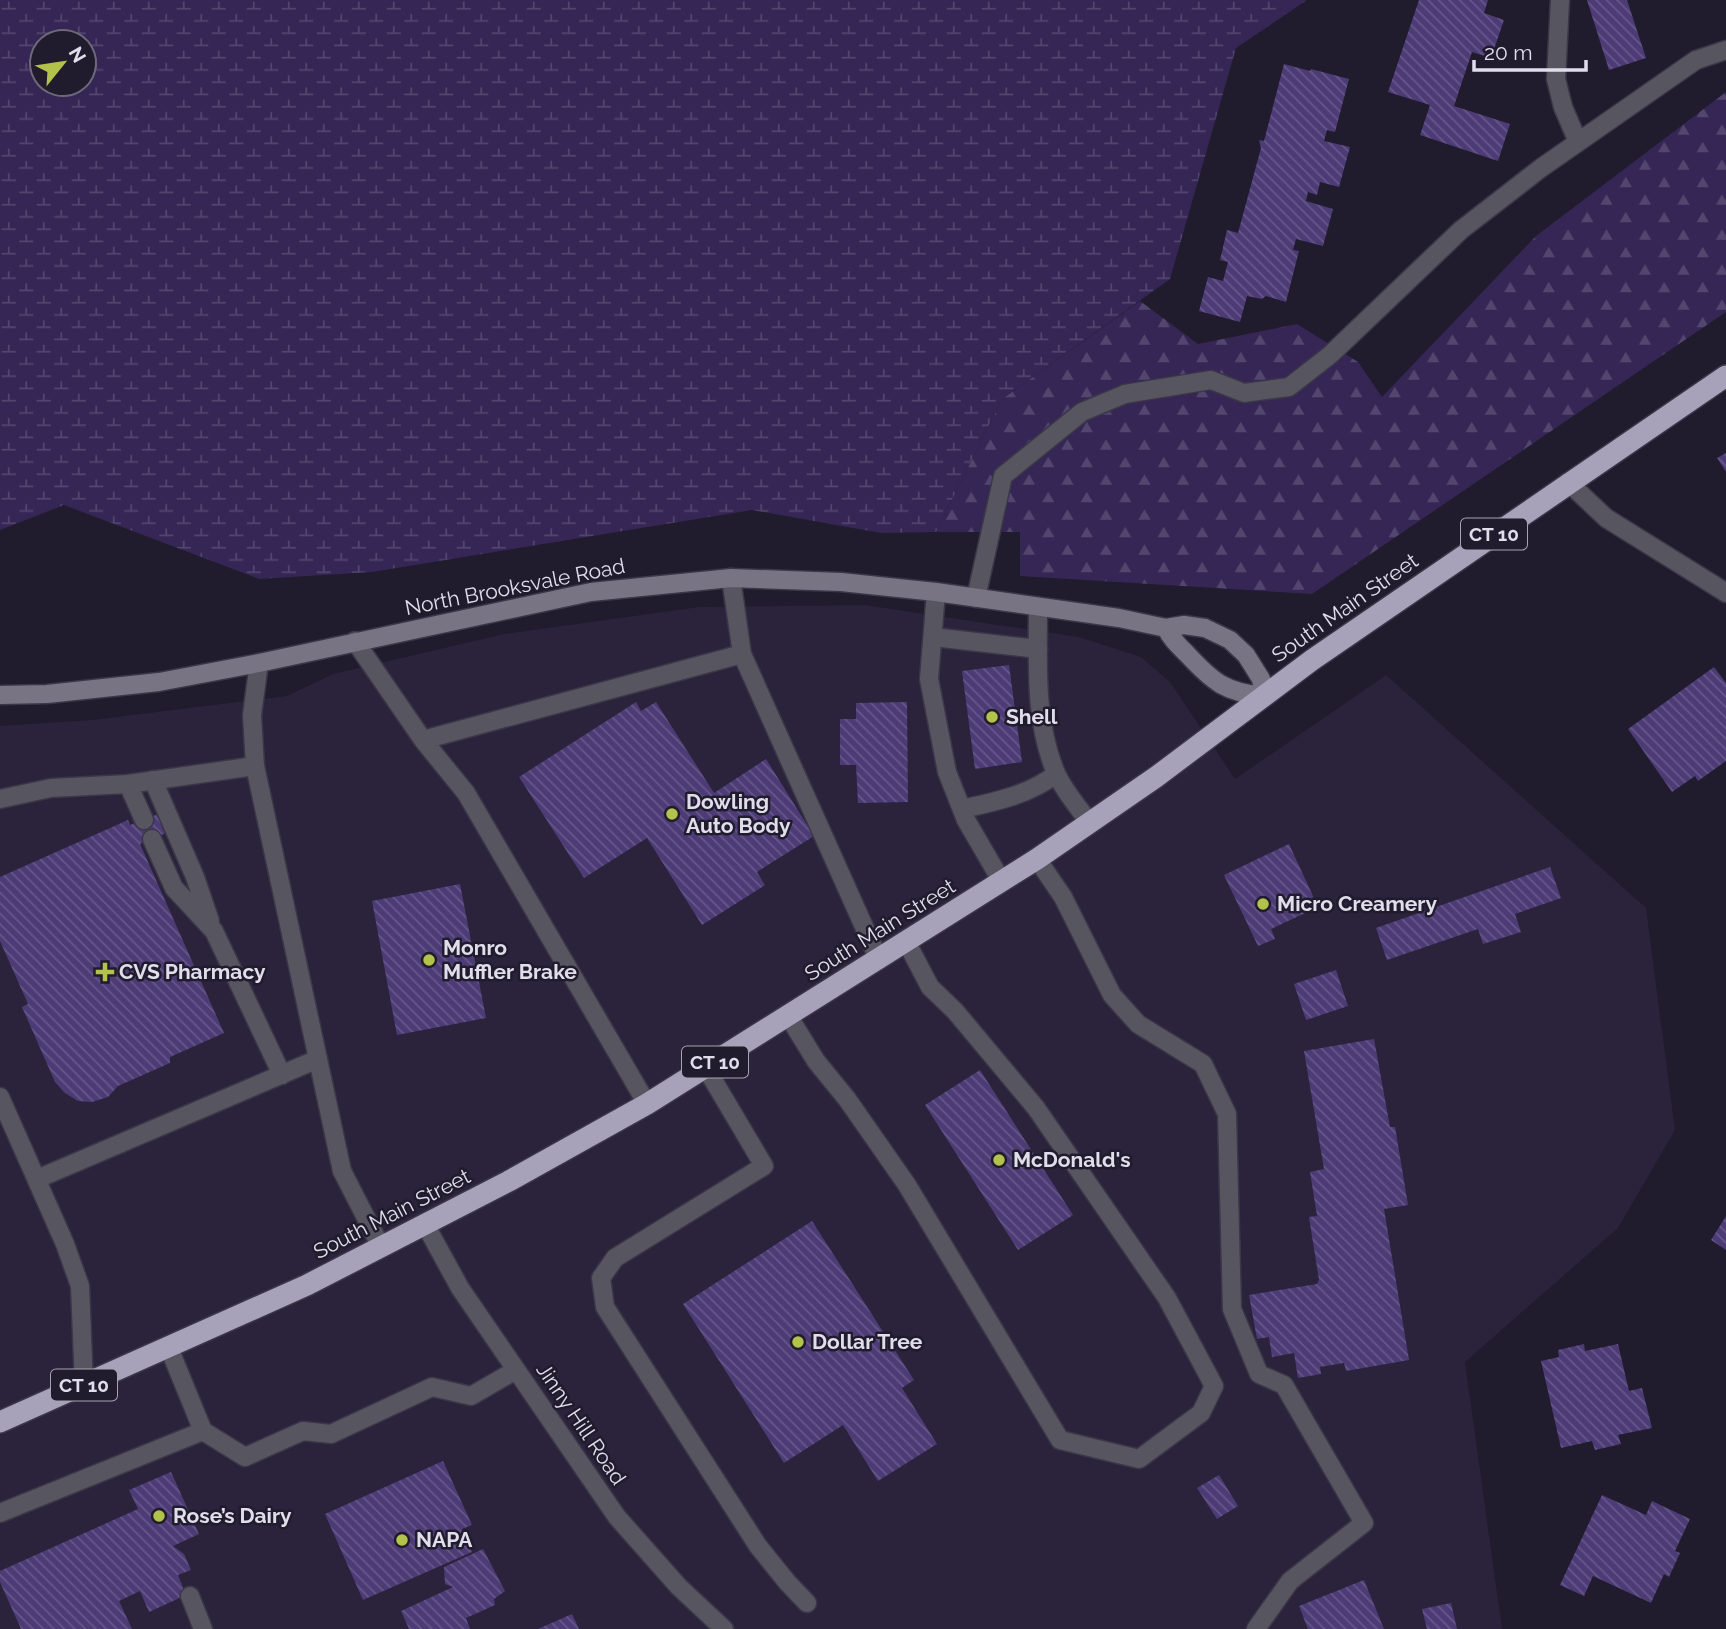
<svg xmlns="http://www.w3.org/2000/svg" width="1726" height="1629" font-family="Raleway,sans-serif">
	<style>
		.built { fill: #2a233b }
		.forest { fill: url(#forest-firs) }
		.wetland { fill: url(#wetland-marsh); fill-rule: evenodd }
		.building { fill: url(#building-back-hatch) }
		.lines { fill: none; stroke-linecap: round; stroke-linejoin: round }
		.lane-casing { stroke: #3b3648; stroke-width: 21 }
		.street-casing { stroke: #3b3648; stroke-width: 21 }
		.secondary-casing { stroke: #3b3648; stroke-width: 21 }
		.highway-casing { stroke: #3b3648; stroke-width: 24 }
		.lane { stroke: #57555f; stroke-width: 18 }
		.street { stroke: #57555f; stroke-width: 18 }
		.secondary { stroke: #787483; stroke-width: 18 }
		.highway { stroke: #a7a1b9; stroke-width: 21 }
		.poi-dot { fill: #b3c24b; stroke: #201b2d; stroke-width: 2.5 }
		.labels { text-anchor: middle; stroke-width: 5; stroke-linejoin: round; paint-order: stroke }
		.shield { fill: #201b2d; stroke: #a7a4b2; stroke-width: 2 }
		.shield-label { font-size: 19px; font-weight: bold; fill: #e1deeb }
		.street-label { font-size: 21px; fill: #e1deeb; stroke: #201b2d }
		.poi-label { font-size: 21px; font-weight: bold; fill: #e1deeb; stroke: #201b2d; text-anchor: start }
	</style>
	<defs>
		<pattern id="forest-firs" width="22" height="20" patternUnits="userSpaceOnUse" patternTransform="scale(1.75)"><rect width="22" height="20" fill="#352655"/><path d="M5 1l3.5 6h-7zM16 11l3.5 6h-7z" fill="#52456e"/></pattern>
		<pattern id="wetland-marsh" width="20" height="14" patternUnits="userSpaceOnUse" patternTransform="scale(1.75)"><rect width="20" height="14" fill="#352655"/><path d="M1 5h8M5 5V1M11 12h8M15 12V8" fill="none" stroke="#52456e"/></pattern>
		<pattern id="building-back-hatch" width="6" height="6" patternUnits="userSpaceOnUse" patternTransform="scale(1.75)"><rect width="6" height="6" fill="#4d3b76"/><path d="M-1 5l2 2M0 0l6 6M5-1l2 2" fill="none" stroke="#66578a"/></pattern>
	</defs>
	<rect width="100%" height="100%" fill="#201b2d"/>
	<!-- built -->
	<polygon class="built" points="865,605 1079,637 1141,657 1170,682 1235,779 1386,675 1646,908 1675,1130 1618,1228 1465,1362 1502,1629 0,1629 0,726 92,720 287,696 333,674 504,634 699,607"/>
	<!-- forest -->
	<polygon class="forest" points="1726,92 1726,312 1312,594 1020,576 1020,532 936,532 1002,399 1140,301 1198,344 1297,324 1358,362 1382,397 1536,236"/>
	<!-- wetland -->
	<path class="wetland" d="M 0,0 L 1307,0 L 1236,48 L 1170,279 L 1002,399 L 936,532 L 881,533 L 752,510 L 372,572 L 259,579 L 64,505 L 0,530 ZM 42,42 L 84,42 L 84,84 L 42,84 Z"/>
	<!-- building -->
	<g class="building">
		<polygon points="1419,0 1488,0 1484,13 1504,20 1491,58 1472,52 1454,106 1510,124 1498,161 1420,135 1430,105 1388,92"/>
		<polygon points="1587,0 1627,0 1646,58 1609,70"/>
		<polygon points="1284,64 1310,71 1311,69 1349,79 1335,132 1327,130 1324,141 1350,147 1339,187 1320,182 1317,195 1308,192 1306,201 1333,209 1323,246 1296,239 1293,250 1299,251 1286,302 1266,296 1262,299 1247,296 1240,322 1199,311 1208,277 1223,281 1228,262 1220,260 1227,230 1238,233 1261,148 1259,140 1264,141"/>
		<polygon points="1726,453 1726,472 1717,458"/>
		<polygon points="1009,665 1022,762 975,769 962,671"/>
		<polygon points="1714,667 1726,683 1726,761 1698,781 1695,776 1672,792 1628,729"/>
		<polygon points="636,702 641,711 656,702 714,793 766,759 814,836 757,872 765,885 702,925 647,838 584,878 519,777"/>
		<polygon points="907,702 908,802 858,803 856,765 840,765 840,719 856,719 856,703"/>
		<polygon points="158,814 166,833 140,844 224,1033 170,1057 170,1063 118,1086 108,1097 92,1102 78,1101 65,1093 55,1082 22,1007 28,1004 0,941 0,877 128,820 130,825"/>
		<polygon points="1289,844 1318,907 1271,929 1275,939 1258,946 1224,875"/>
		<polygon points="1550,867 1561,898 1515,914 1521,932 1483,944 1478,929 1387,960 1376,928"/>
		<polygon points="460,884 486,1018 397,1035 372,901"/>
		<polygon points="1336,970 1348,1006 1306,1020 1294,984"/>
		<polygon points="1374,1039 1390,1127 1395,1127 1408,1205 1384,1209 1409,1360 1346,1371 1344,1363 1320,1367 1321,1374 1298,1378 1294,1353 1272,1357 1269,1337 1257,1339 1249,1295 1317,1284 1319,1280 1309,1217 1317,1216 1310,1172 1324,1169 1304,1051"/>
		<polygon points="980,1070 1073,1215 1018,1250 925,1105"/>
		<polygon points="1726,1216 1726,1250 1711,1240"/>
		<polygon points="812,1221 914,1380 902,1388 937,1444 878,1481 843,1425 784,1463 683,1304"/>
		<polygon points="1584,1344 1585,1351 1618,1344 1629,1391 1642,1388 1652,1428 1618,1435 1621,1444 1595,1450 1592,1441 1561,1448 1541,1361 1559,1357 1558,1350"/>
		<polygon points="443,1461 472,1525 462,1529 472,1552 363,1600 325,1514"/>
		<polygon points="171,1472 199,1534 173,1546 184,1554 191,1570 178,1575 186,1595 149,1612 140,1591 119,1601 132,1629 21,1629 0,1582 0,1571 138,1509 129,1490"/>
		<polygon points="1219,1475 1238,1506 1217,1519 1197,1488"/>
		<polygon points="1602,1495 1646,1515 1652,1501 1690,1519 1675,1551 1680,1553 1669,1577 1664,1574 1651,1603 1593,1576 1584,1596 1560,1585"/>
		<polygon points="483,1549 505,1591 494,1599 495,1605 466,1618 470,1629 409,1629 401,1611 453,1587 445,1584 444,1567"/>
		<polygon points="1364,1580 1384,1629 1308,1629 1299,1606"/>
		<polygon points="1451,1603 1457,1629 1427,1629 1422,1609"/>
		<polygon points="572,1614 579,1629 538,1629"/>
	</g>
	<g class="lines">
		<!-- lane casing -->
		<g class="lane-casing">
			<g id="lane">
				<polyline points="1560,0 1556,79 1563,107 1578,142"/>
				<polyline points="1568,482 1606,518 1725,592"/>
				<polyline points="731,578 742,654 879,960"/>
				<polyline points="936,592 929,679 947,772 966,820 1002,882"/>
				<polyline points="976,598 1003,476 1082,412 1125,394 1211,380 1244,393 1289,387 1330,355 1461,230 1541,168 1696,60 1726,50"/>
				<path d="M 1038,607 C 1038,662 1034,722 1056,773 C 1064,791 1078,807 1090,823"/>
				<polyline points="933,637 1038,649"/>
				<polyline points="355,641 423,740 466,793 647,1104"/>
				<polyline points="259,663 252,715 255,766 342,1171 381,1247"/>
				<polyline points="423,740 742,654"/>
				<polyline points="153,780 195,877 210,921"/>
				<polyline points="128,784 144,820"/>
				<polyline points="0,799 51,788 128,784 255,766"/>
				<path d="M 962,809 C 994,802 1029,795 1056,774"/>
				<polyline points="152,839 174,888 214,931 282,1075"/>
				<polyline points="1037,859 1063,897 1112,995 1138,1024 1203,1064 1227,1114 1232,1309 1259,1374 1284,1385 1364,1523 1290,1581 1256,1629"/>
				<polyline points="789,1017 816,1061 847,1099 907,1185 1060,1440 1139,1459 1201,1413 1214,1386 1167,1298 1036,1108 955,1011 930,987 907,943"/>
				<polyline points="706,1068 764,1166 615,1258 601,1278 605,1307 758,1546 787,1582 807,1603"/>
				<polyline points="0,1097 65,1244 80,1286 84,1385"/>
				<polyline points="37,1179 318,1059"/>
				<polyline points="203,1431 245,1457 303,1431 331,1434 432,1387 471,1396 516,1370"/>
				<polyline points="0,1513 203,1431 169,1348"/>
				<polyline points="190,1596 203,1629"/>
			</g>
		</g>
		<!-- street casing -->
		<g class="street-casing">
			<g id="street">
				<polyline points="1725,592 1726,593"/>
				<polyline points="425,1224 460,1288 617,1517 679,1587 724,1629"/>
			</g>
		</g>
		<!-- secondary casing -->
		<g class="secondary-casing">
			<path id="secondary" d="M 0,695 L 47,694 L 159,682 L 259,663 L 591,592 L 731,578 L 841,582 L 936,592 L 1119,618 L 1166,628 L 1184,625 L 1205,628 L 1230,640 L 1246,655 L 1261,679 L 1264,696 C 1226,693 1213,682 1187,654 C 1179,646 1171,639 1166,628"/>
		</g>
		<!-- highway casing -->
		<g class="highway-casing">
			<polyline id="highway" points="0,1422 307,1285 509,1181 647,1104 1037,859 1156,777 1312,660 1726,376"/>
		</g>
		<!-- lane -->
		<use href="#lane" class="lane"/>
		<!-- street -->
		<use href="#street" class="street"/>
		<!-- secondary -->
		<use href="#secondary" class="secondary"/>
		<!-- highway -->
		<use href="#highway" class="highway"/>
	</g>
	<!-- markers -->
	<g class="poi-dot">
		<circle cx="992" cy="717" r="7"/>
		<circle cx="672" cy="814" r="7"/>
		<circle cx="1263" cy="904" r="7"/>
		<circle cx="429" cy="960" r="7"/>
		<path d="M101.5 961.5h7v7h7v7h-7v7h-7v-7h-7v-7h7z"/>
		<circle cx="999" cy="1160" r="7"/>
		<circle cx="798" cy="1342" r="7"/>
		<circle cx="159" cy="1516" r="7"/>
		<circle cx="402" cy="1540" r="7"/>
	</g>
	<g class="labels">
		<!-- shield labels -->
		<g class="shield">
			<rect x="1461" y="518.5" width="66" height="31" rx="5"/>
			<rect x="682" y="1046.5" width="66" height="31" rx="5"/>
			<rect x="51" y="1369.5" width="66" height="31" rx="5"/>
		</g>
		<g class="shield-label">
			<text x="1494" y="541">CT 10</text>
			<text x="715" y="1069">CT 10</text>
			<text x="84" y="1392">CT 10</text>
		</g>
		<!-- street labels -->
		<g class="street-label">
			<text transform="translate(515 587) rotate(-11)" y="7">North Brooksvale Road</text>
			<text transform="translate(1345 608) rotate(-35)" y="7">South Main Street</text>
			<text transform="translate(880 930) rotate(-32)" y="7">South Main Street</text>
			<text transform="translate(392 1214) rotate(-27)" y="7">South Main Street</text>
			<text transform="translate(581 1424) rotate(56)" y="7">Jinny Hill Road</text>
		</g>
		<!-- poi labels -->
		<g class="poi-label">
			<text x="1006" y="724">Shell</text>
			<text x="686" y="809">Dowling<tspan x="686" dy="24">Auto Body</tspan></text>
			<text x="1277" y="911">Micro Creamery</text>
			<text x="443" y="955">Monro<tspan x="443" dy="24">Muffler Brake</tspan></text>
			<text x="119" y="979">CVS Pharmacy</text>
			<text x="1013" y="1167">McDonald's</text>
			<text x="812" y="1349">Dollar Tree</text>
			<text x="173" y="1523">Rose’s Dairy</text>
			<text x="416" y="1547">NAPA</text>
		</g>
	</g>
	<!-- north arrow -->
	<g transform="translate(63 63) rotate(60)"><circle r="33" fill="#201b2d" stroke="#6d6979" stroke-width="2"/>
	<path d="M0-5L12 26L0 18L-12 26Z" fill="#b3c24b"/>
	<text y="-10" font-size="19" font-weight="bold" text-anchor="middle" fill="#e1deeb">N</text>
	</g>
	<!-- scale -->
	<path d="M1474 60v10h112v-10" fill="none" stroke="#e1deeb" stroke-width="3.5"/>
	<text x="1484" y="60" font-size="21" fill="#e1deeb" stroke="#201b2d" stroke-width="5" paint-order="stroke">20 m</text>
</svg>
